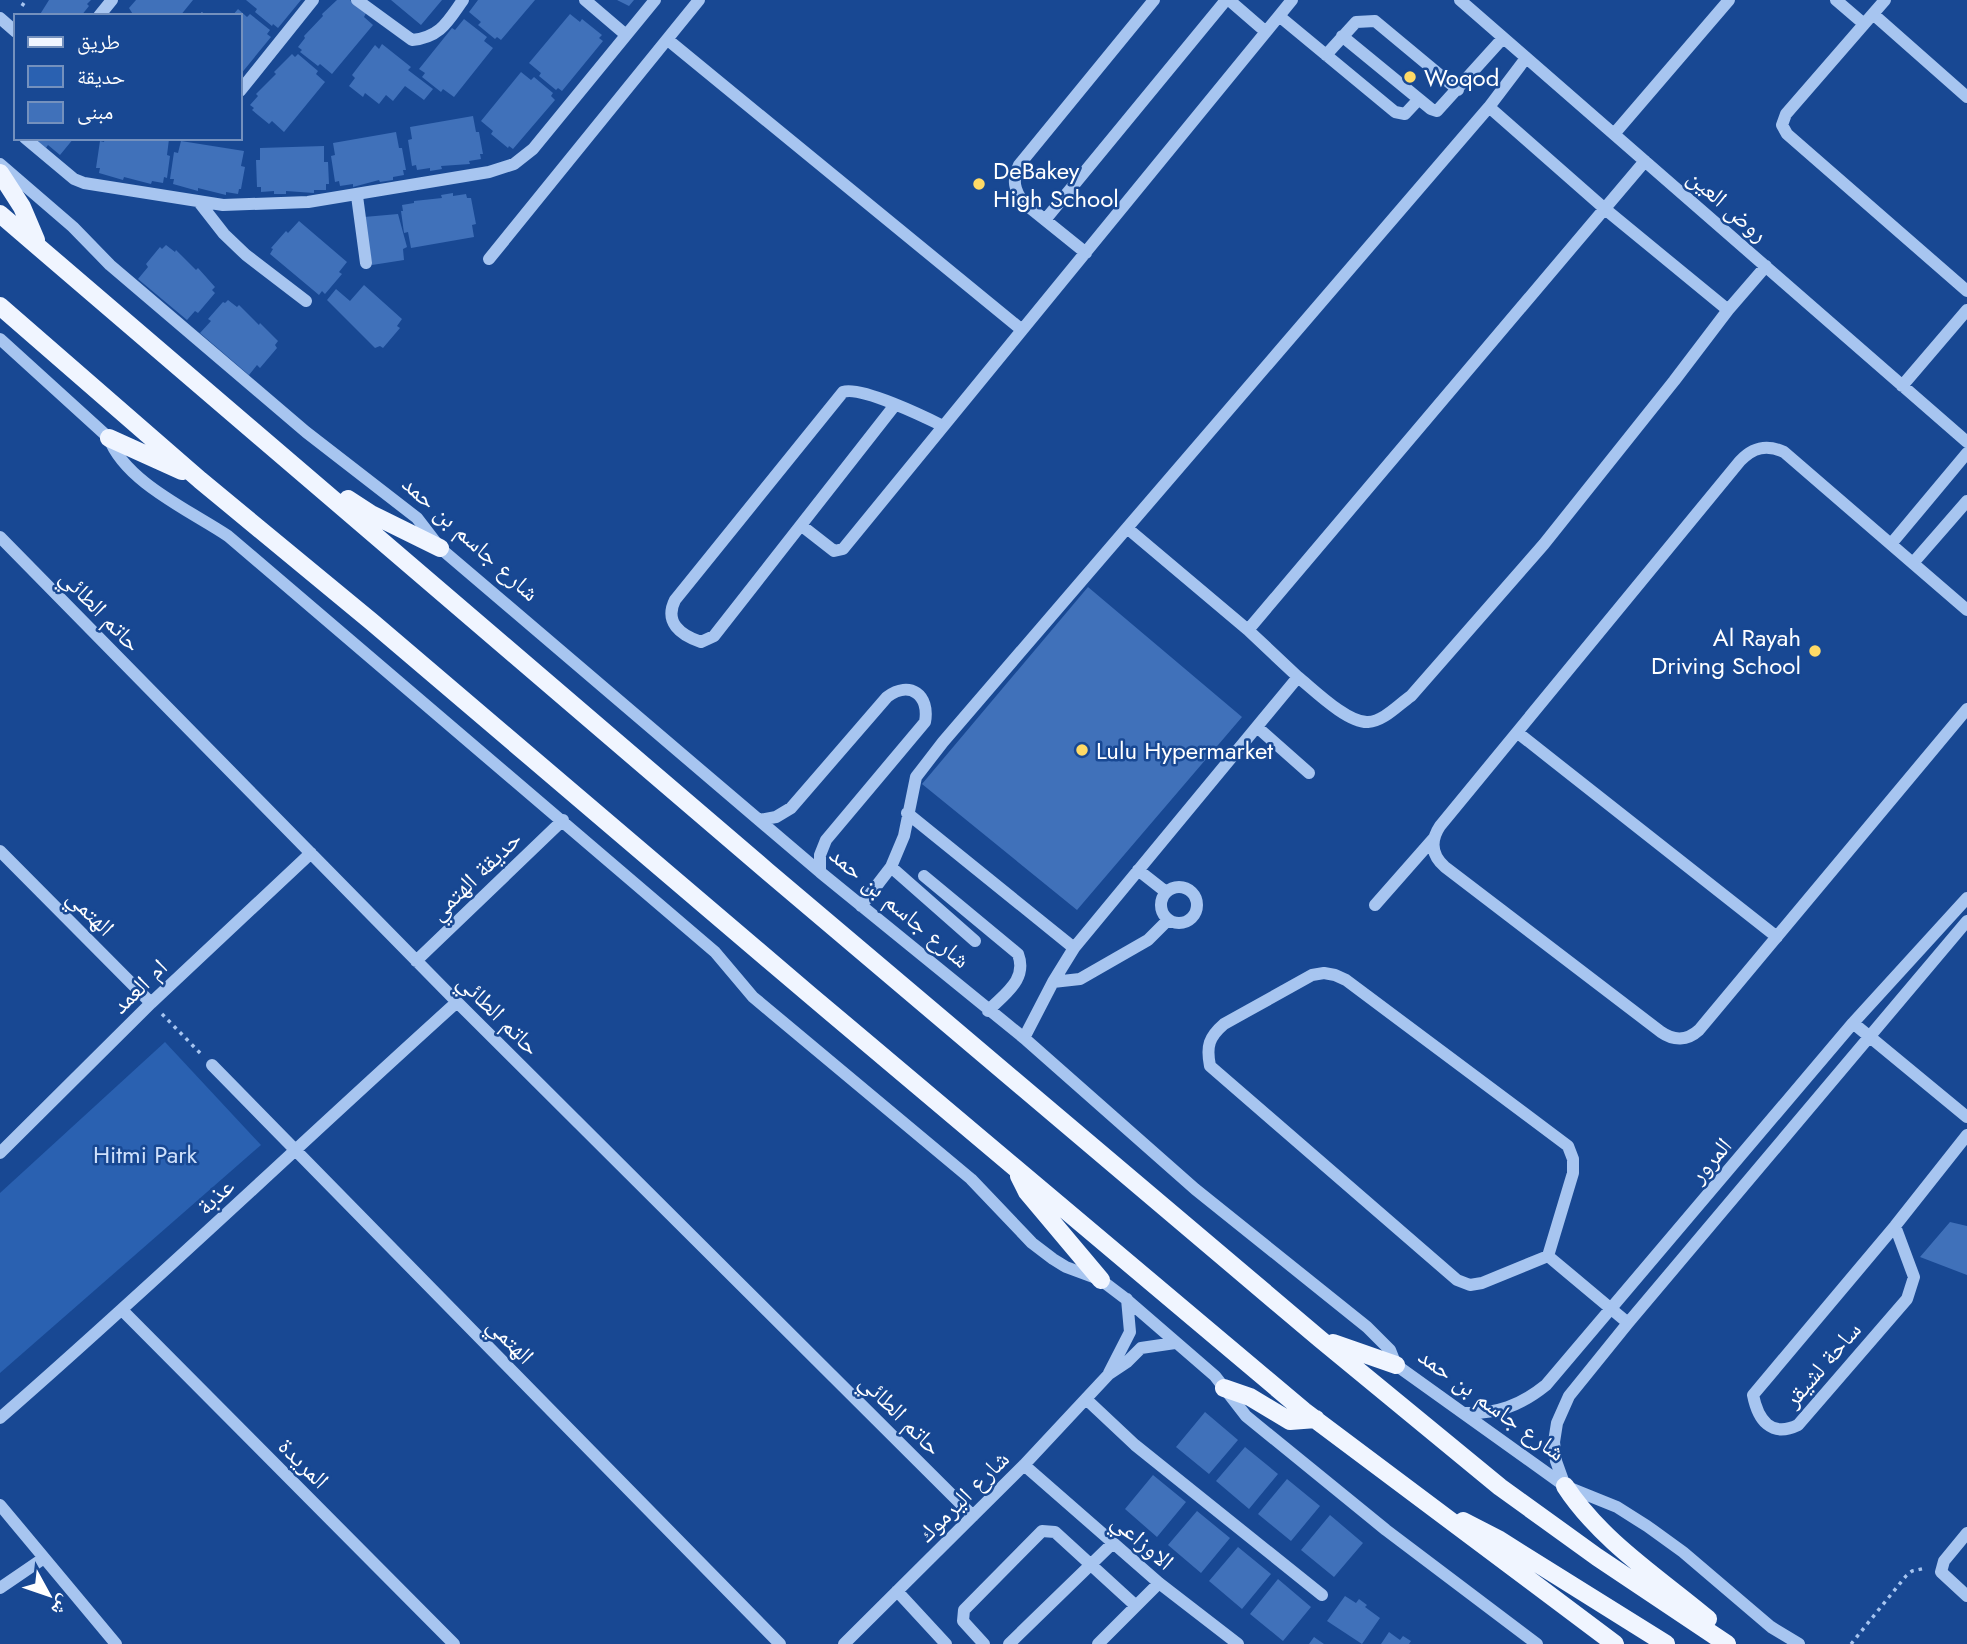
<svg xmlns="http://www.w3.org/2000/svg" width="1967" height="1644" font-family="Jost,'Noto Naskh Arabic',sans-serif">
  <rect width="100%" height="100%" fill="#184893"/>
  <path fill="#2a61b1" d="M165 1042 261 1145 0 1373V1193Z"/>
  <path fill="#4071ba" d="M49 0H91L87 4 89 6 81 16H39Z
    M136 0H193L180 16H134L129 8Z
    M246 0H301L278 28 273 24 272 26 255 12 257 9Z
    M337 0H350L366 13 364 17 373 25 332 74 320 64 318 66 300 52 302 50 298 47 305 38 304 36 323 16 322 14Z
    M391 0H442L421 25Z
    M478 0H535L501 40 497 37 495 39 478 25 481 22 469 12Z
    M617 0H634L629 6Z
    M238 9 247 17 250 14 270 30 267 34 271 37 240 75V16H232Z
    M570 14 580 22 582 19 602 35 599 38 603 41 562 91 558 88 556 90 539 76 541 73 529 63Z
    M464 19 487 37 484 41 493 48 454 97 443 89 441 92 422 77 425 73 419 69 452 28 455 30Z
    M382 44 411 67 408 70 433 89 424 100 405 86 393 101 386 95 379 104 365 93 363 97 349 86 355 78 352 75 375 45 379 49Z
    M292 54 295 57 298 54 318 71 316 74 325 82 284 132 272 121 269 124 252 110 254 108 250 105 258 96 256 94 276 74 274 72Z
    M521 72 531 80 534 77 553 93 551 96 555 100 513 149 509 146 508 148 491 134 493 131 481 121Z
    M473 116 476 132H479L483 154H480L481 159 469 161 470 164 441 166 442 169 430 171V168L417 170 416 165 412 166 408 140 412 139 410 127Z
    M396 132 399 148H402L406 170H403L404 175 393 177V180L380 182 379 180 353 187V184L340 186 339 181 335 182 331 156 335 155 333 143Z
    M34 138H74L60 155 48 145 46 148Z
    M105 138 169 139 167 155 170 156 167 178 164 177 163 183 152 181 151 184 124 177 123 180 99 173 100 168H96L100 141 104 142Z
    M181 141 244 151 241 166 245 167 241 189H239L238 194 226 192V195L198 188V191L173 184 174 179H170L174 152 178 153Z
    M324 146V162H328L329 184H326V190H314V193L286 191V194H274V191L261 192V187H257L256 160H260V148Z
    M453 193V196L466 194 467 198H471L476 224 472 225 474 237 411 248 408 232 404 233 401 211H403L402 205 414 203V201L442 198 441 195Z
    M398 214 407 247 403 249 404 260 372 265 364 217Z
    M299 221 347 262 339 272 342 274 325 294 322 291 319 295 270 254 273 249 271 248 286 231 288 233Z
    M166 245 175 252 176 250 196 270 198 268 215 287 212 290 215 293 198 313 195 311 187 320 138 279 148 267 146 264 160 247 162 249Z
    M364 285 402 319 397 326 400 328 383 348 380 346 375 348 327 300 336 289 350 301Z
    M228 300 237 307 239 305 259 325 260 323 278 341 275 345 277 348 260 368 257 365 249 375 200 333 211 321 208 319 223 302 225 303Z
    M1088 587 1242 717 1077 910 922 784Z
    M1950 1222 1967 1226V1275L1920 1257Z
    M1205 1412 1238 1440 1209 1474 1176 1447Z
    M1245 1447 1278 1474 1249 1509 1216 1481Z
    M1153 1475 1186 1502 1157 1537 1125 1509Z
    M1287 1479 1320 1506 1291 1541 1258 1514Z
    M1197 1511 1230 1538 1201 1573 1168 1545Z
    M1330 1515 1363 1543 1334 1577 1301 1550Z
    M1238 1547 1271 1574 1242 1609 1209 1581Z
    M1278 1579 1311 1607 1283 1641 1250 1614Z
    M1345 1596 1356 1603 1359 1599 1367 1605 1365 1607 1380 1618 1362 1644 1327 1621Z
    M1389 1632 1400 1640 1403 1636 1411 1641 1409 1644H1381Z
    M1314 1637 1324 1644H1309Z"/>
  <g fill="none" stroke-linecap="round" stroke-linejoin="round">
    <path stroke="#a7c5f0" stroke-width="3.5" stroke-dasharray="3.5 5" stroke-linecap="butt" d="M22 6 26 0
      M201 16 206 10
      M162 1014 203 1056
      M1851 1644 1906 1576 1912 1571 1926 1568"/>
    <path stroke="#a7c5f0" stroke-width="12" d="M357 0 412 40C441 37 448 21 463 0
      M585 0 626 35
      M1229 0 1266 32
      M1460 0 1967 442
      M1836 0 1864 24
      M1885 0 1786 114 1782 125 1787 134 1967 291
      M1873 14 1967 97
      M99 16 112 0
      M1279 16 1395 112 1405 114 1419 99
      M0 18 16 32
      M1342 36 1431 109 1437 111 1503 38
      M668 40 1022 330
      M1326 55 1356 22 1375 21 1458 90
      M240 91 313 0
      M1489 107 1526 58
      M1614 134 1729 0
      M25 138 74 179 84 183 223 205 308 202 489 172 514 164 533 149 655 0
      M0 164 73 227 110 265 306 432 417 518 440 548 820 872 1024 1038 1195 1189 1367 1327 1390 1350 1396 1365 1565 1486 1617 1507 1647 1526 1683 1552 1771 1627 1799 1644
      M357 196 366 263
      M199 202 224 234 246 255 306 301
      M1045 220 1226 0
      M1086 253 1024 203C1014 190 1012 180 1019 165L1154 0
      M489 259 699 0
      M1728 310 1766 266
      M0 339 109 438C125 482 191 511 228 536L715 952 753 997 971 1179 1032 1243 1053 1259 1066 1267 1101 1280 1126 1299 1215 1376 1246 1416 1386 1530 1537 1644
      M1902 386 1967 310
      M895 405 714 636 701 642C680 635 664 622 675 600L843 392C861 386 925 417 943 426
      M802 526 834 551 843 549 1292 0
      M1127 528 1248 630 1645 161
      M0 537 457 1002 973 1516
      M1891 544 1967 453
      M1913 563 1967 501
      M1967 610 1784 452C1767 444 1753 447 1740 461L1440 826C1430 841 1431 855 1445 867L1661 1032C1674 1041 1687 1041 1699 1030L1967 709
      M1248 630 1298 677
      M1257 727 1309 773
      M1518 733 1777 937
      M907 813 1074 948
      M759 820 776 817 791 808 887 697C910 680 930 695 925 722L826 840 820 855V872
      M0 851 151 1003
      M891 867 975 941
      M1138 870 1166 892
      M924 876 1018 954C1028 980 1004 994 988 1011
      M1161 905a18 18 0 1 1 36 0a18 18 0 1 1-36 0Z
      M1375 905 1434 838
      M861 906 891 867 904 836 916 777 943 742 1489 107 1605 209 1728 310 1674 381 1544 544 1411 696C1398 705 1384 721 1368 722 1347 723 1313 689 1298 677L1074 948 1053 982 1024 1038
      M416 961 563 820
      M1324 973 1335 975 1346 980 1568 1146 1573 1159V1173L1548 1256 1482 1283 1470 1285 1457 1280 1210 1066C1206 1046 1209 1037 1224 1024L1312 975Z
      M1053 982 1080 979 1148 940 1168 920
      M1853 1023 1967 1117
      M212 1065 780 1644
      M0 1153 151 1003 311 853
      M1895 1226 1914 1277 1907 1299 1798 1425C1771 1438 1758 1420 1753 1395L1895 1226 1967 1135
      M1548 1256 1628 1323
      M123 1311 454 1644
      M1109 1373 1130 1332 1127 1299
      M1086 1399 1135 1445 1322 1595
      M1464 1413C1497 1414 1520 1406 1546 1385L1853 1023 1967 898
      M0 1418C155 1283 304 1140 457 1002
      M1024 1465 1159 1583 1238 1644
      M1565 1486 1556 1461 1554 1442 1557 1423 1569 1396 1628 1323 1967 921
      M0 1505 116 1644
      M1967 1533 1944 1561 1941 1572 1967 1596
      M0 1588 44 1558
      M897 1591 946 1644
      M844 1644 1024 1465 1109 1374 1127 1362 1141 1348 1175 1343
      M984 1644 963 1621 964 1610 1042 1531 1055 1532 1136 1606
      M1009 1644 1113 1543
      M1098 1644 1159 1583"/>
    <path stroke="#f0f5ff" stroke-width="18" d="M0 173 22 207 36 240
      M0 214 767 871 1320 1339 1500 1487 1597 1557 1727 1644
      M0 306 200 480 372 622 810 995 1304 1411 1615 1644
      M109 438 182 471
      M348 499 371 514 440 548
      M1019 1176 1027 1192 1101 1280
      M1333 1343 1396 1365
      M1224 1388 1250 1397 1290 1421 1316 1419
      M1565 1486C1600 1540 1659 1578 1708 1619
      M1463 1521 1498 1539 1666 1644"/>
  </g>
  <g fill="#ffda66" stroke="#184893" stroke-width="2.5">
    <circle cx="1410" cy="77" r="7"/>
    <circle cx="979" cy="184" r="7"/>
    <circle cx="1815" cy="651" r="7"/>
    <circle cx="1082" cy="750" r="7"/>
  </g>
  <g text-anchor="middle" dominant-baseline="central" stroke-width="5" stroke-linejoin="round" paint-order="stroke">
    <g font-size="24" fill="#fff" stroke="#184893" text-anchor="start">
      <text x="1424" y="77">Woqod</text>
      <text x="993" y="170">DeBakey<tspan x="993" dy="28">High School</tspan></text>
      <text x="1801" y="637" text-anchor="end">Al Rayah<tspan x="1801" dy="28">Driving School</tspan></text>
      <text x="1096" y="750">Lulu Hypermarket</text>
    </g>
    <g font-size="24" fill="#fff" stroke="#184893">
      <text transform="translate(1728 205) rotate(41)">روض العين</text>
      <text transform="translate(471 538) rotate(42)">شارع جاسم بن حمد</text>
      <text transform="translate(101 610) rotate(46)">حاتم الطائي</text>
      <text transform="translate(475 875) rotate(-44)">حديقة الهتمي</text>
      <text transform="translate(900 907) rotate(40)">شارع جاسم بن حمد</text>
      <text transform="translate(91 912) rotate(45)">الهتمي</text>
      <text transform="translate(139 986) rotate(-44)">ام العمد</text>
      <text transform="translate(499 1014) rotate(45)">حاتم الطائي</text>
      <text transform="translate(1710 1160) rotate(-49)">المرور</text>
      <text transform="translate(215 1196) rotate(-43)">عذبة</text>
      <text transform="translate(511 1340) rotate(46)">الهتمي</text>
      <text transform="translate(1822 1364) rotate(-49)">ساحة لشيقر</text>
      <text transform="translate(1492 1404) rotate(36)">شارع جاسم بن حمد</text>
      <text transform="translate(901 1414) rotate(45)">حاتم الطائي</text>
      <text transform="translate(304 1463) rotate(45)">المريدة</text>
      <text transform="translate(963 1496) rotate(-45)">شارع اليرموك</text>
      <text transform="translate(1143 1541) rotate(41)">الاوزاعي</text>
    </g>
    <g font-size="24" fill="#cee0fb" stroke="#184893">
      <text x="145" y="1154">Hitmi Park</text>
    </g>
  </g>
  <rect x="14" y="14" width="228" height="126" fill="#184893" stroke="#7491be" stroke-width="2"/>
  <rect x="28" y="37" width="35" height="10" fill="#f0f5ff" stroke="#7491be" stroke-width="2"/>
  <text x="77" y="49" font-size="21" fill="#ffffff">طريق</text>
  <rect x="28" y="66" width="35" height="21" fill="#2a61b1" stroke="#7491be" stroke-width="2"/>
  <text x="77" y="84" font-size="21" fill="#ffffff">حديقة</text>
  <rect x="28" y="102" width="35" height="21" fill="#4071ba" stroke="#7491be" stroke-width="2"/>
  <text x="77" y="119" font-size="21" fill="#ffffff">مبنى</text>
  <g transform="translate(49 1595) rotate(130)" stroke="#184893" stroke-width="5" paint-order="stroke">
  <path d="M0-5L12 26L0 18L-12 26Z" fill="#ffffff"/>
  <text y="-10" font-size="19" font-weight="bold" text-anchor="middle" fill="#ffffff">ش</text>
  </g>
</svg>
